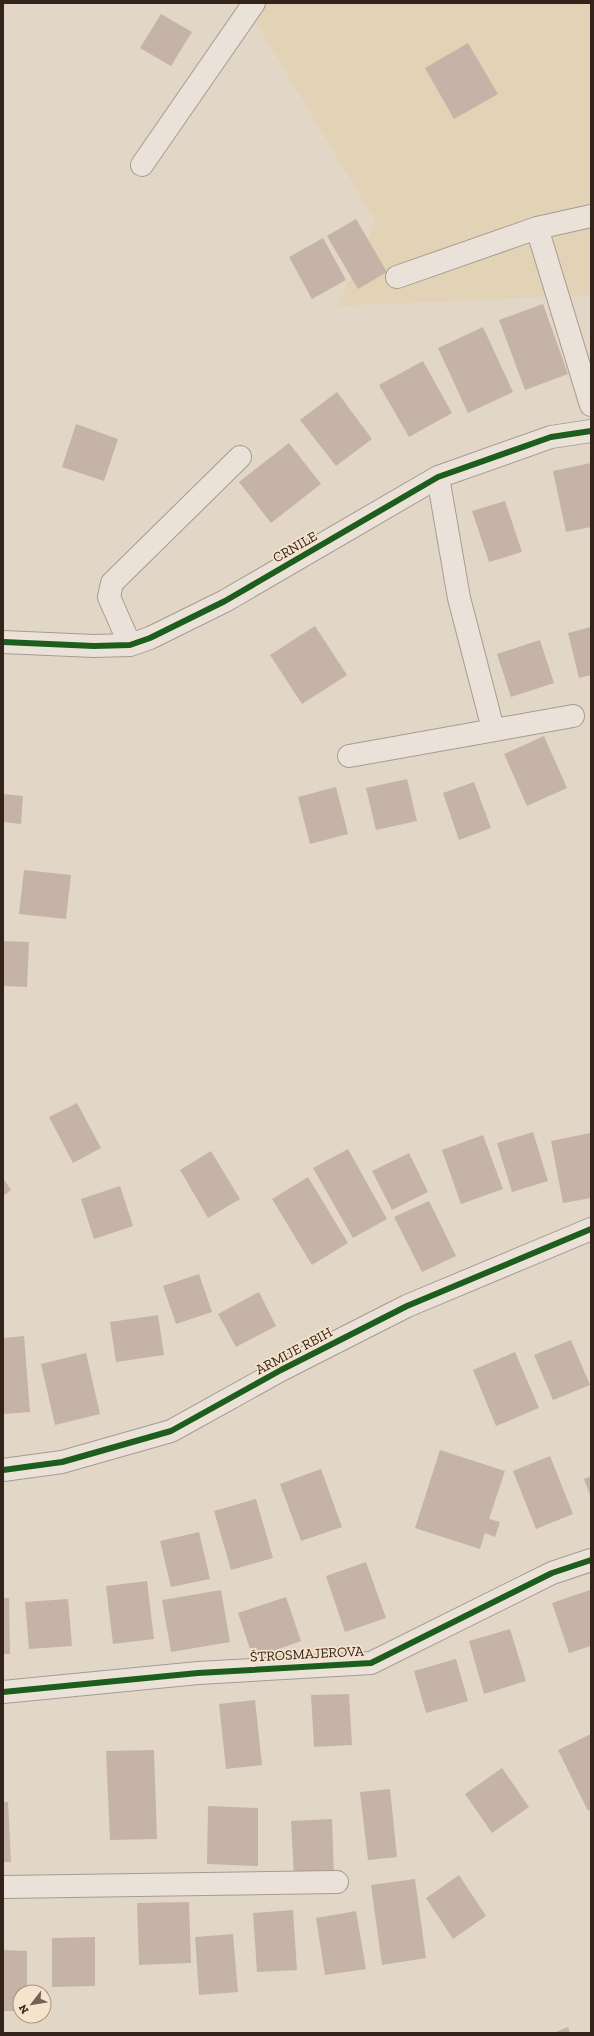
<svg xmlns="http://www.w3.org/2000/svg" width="594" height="2036" font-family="'Zilla Slab',serif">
  <rect width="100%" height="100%" fill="#e2d6c7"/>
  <path fill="#e3d3b6" d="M253 3H591V295L337 306 376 222 254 19Z"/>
  <path fill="#c6b3a8" d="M161 14 192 32 171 66 140 48Z
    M468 43 498 94 454 119 425 68Z
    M356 219 387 272 358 289 327 236Z
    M323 238 346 280 312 299 289 257Z
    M543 304 568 374 525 390 499 320Z
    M483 327 513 392 468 413 438 348Z
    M423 361 452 413 409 437 379 385Z
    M337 392 372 439 336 466 300 420Z
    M76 424 118 439 104 481 62 467Z
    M289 443 321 484 271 523 239 482Z
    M591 463V527L566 532 553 471Z
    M505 501 522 552 489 562 472 511Z
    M315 626 347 675 302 704 270 655Z
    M591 627V675L579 678 568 633Z
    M540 640 554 683 511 697 497 654Z
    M544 736 567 788 527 806 504 754Z
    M407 779 417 821 376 830 366 788Z
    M474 782 491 828 459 840 443 793Z
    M336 787 348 834 310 844 298 797Z
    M3 794 23 796 21 824 3 822Z
    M24 870 71 875 66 919 19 914Z
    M3 941 29 942 27 987 3 986Z
    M77 1103 101 1148 73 1163 49 1117Z
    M533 1132 548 1181 512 1192 497 1143Z
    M590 1133 591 1198 563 1203 551 1141Z
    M483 1135 503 1189 461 1204 442 1150Z
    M348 1149 387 1219 353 1238 313 1168Z
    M211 1151 240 1199 208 1218 180 1170Z
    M409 1153 428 1192 392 1210 372 1171Z
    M308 1177 348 1243 312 1265 272 1199Z
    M3 1178 11 1190 3 1196Z
    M120 1186 133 1226 94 1239 81 1199Z
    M429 1201 456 1256 422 1272 394 1217Z
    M199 1274 212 1312 176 1324 163 1286Z
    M259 1292 276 1326 236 1347 218 1314Z
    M158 1315 164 1355 116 1362 110 1322Z
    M24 1336 30 1412 3 1414V1338Z
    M571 1340 590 1385 553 1400 534 1355Z
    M515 1352 539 1408 496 1426 473 1370Z
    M86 1353 100 1414 55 1425 41 1364Z
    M440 1450 505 1471 489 1519 500 1522 495 1537 485 1533 480 1549 415 1528Z
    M550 1456 573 1514 536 1529 513 1471Z
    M321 1469 342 1527 301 1541 280 1484Z
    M591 1476V1498L584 1479Z
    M256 1499 273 1558 231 1570 214 1511Z
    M199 1532 210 1579 171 1587 160 1541Z
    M366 1562 386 1618 345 1632 326 1576Z
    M147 1581 154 1639 113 1644 106 1586Z
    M221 1590 230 1642 171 1652 162 1600Z
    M590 1590 591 1646 569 1653 552 1603Z
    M286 1597 301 1641 253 1658 238 1613Z
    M3 1598H9L10 1654H3Z
    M68 1599 72 1646 29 1649 25 1602Z
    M510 1629 526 1681 484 1694 469 1641Z
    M456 1659 468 1701 426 1713 414 1671Z
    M349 1694 352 1745 314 1747 311 1695Z
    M255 1700 262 1765 226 1769 219 1704Z
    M591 1734V1809L588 1811 558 1750Z
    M154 1750 157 1839 110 1840 106 1751Z
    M502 1768 529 1807 492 1833 465 1794Z
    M390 1789 397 1857 368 1860 360 1792Z
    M3 1802H8L11 1862H3Z
    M208 1806 258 1808V1866L207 1864Z
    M332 1819 334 1876 294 1877 291 1821Z
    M459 1875 486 1916 453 1939 426 1898Z
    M415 1879 426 1958 382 1965 371 1885Z
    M189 1902 191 1963 139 1965 137 1903Z
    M293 1910 297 1970 257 1972 253 1913Z
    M356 1911 366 1969 325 1975 316 1918Z
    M233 1934 238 1992 199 1995 195 1937Z
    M95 1937V1986L52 1987V1938Z
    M3 1950 27 1951V1992H20V2011H3Z
    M568 2027 570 2033H553Z"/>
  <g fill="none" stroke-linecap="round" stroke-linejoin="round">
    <g stroke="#a69b91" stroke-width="24">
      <path id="minor" d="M142 165 254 3
        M537 228 591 405
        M397 277 537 228 591 216
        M438 477 459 598 493 729
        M3 642 94 646 130 645 150 638 225 601 438 477 551 437 591 431
        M130 645 109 597 112 583 240 457
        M349 756 573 716
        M3 1470 62 1462 171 1431 281 1370 407 1306 591 1229
        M3 1692 198 1673 371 1663 552 1573 591 1560
        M3 1887 337 1882"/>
    </g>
    <use href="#minor" stroke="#eae2d9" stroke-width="22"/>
    <g stroke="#f6e3cb" stroke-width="8">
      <path id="cycleway" d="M3 642 94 646 130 645 150 638 225 601 438 477 551 437 591 431
        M3 1470 62 1462 171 1431 281 1370 407 1306 591 1229
        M3 1692 198 1673 371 1663 552 1573 591 1560"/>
    </g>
    <use href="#cycleway" stroke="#1b5e20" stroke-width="6"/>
  </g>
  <g text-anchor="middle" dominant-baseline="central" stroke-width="3.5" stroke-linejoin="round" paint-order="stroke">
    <g font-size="14" fill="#34231a" stroke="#f6e3cb">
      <text transform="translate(295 547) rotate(-30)">CRNILE</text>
      <text transform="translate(294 1351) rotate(-28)">ARMIJE RBIH</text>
      <text transform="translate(307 1654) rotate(-3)">ŠTROSMAJEROVA</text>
    </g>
  </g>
  <rect width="594" height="2036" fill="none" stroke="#34231a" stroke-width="8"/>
  <g transform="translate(32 2004) rotate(239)"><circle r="19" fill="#f6e3cb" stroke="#a89684"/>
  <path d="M0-3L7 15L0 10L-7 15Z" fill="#716257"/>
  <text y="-6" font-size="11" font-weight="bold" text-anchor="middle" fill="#34231a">N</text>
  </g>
</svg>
